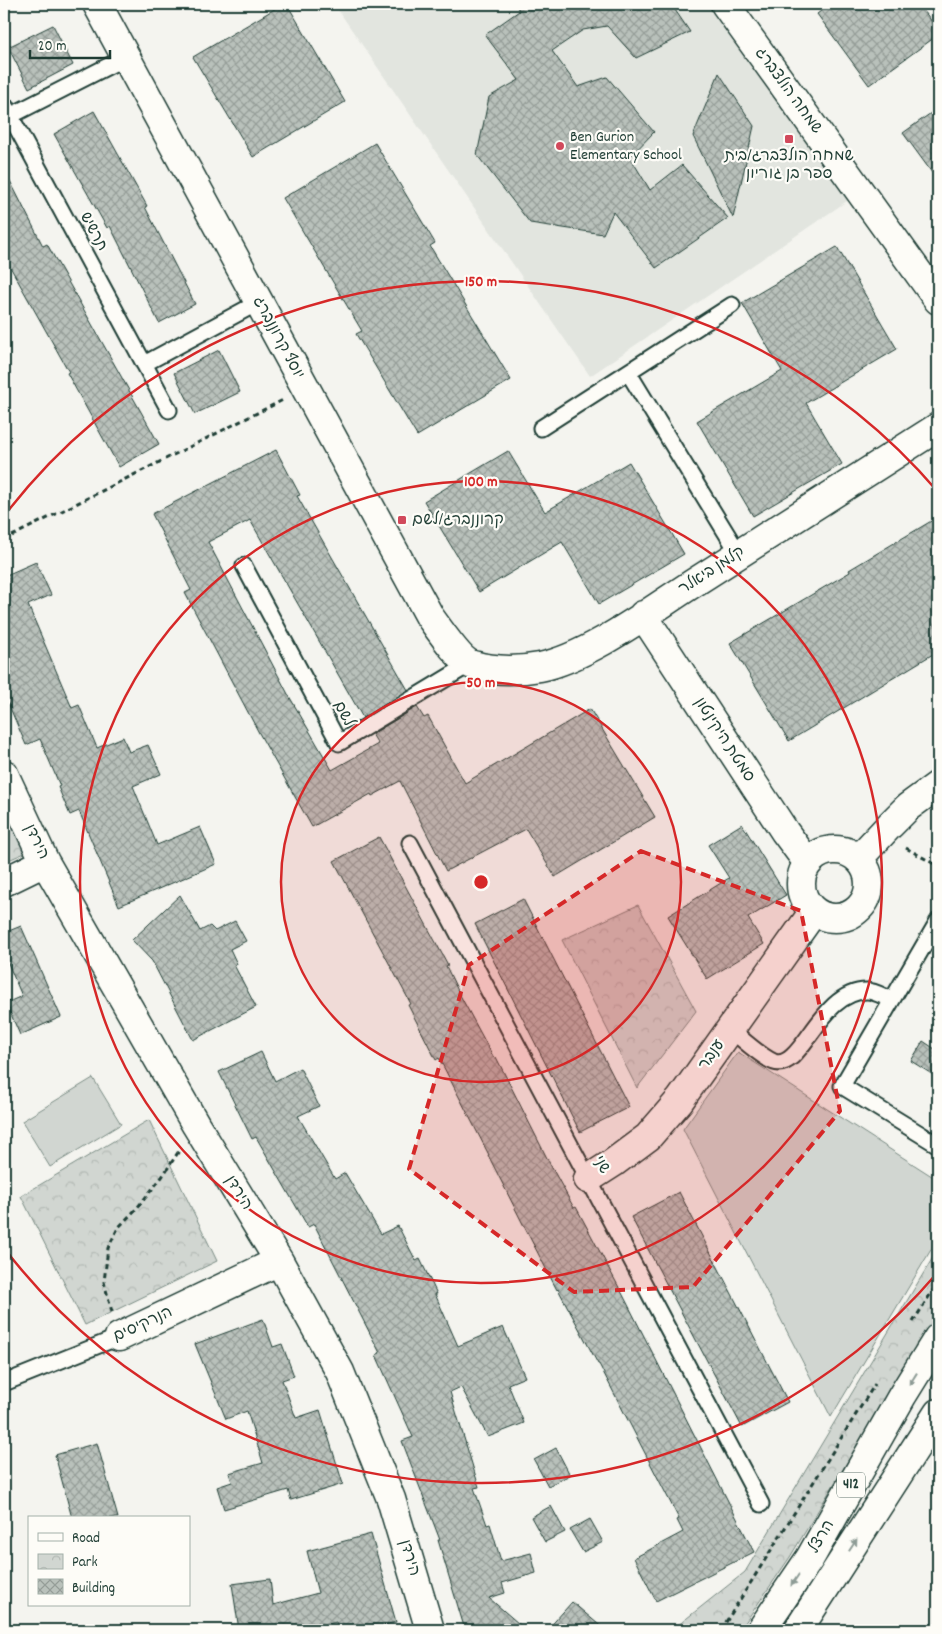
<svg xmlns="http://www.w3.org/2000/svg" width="942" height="1634" font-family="Dekko,'Playpen Sans Hebrew',sans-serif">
  <defs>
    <pattern id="park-crowns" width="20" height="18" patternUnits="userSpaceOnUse" patternTransform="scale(1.25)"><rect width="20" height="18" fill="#d1d6d1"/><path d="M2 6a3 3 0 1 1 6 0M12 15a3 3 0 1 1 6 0" fill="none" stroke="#b3b9b4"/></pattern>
    <pattern id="building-cross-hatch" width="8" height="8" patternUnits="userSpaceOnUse" patternTransform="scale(1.25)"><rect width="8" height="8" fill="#b9c1bb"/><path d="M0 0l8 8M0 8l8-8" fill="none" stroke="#969e99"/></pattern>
  </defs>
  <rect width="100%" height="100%" fill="#f4f4ef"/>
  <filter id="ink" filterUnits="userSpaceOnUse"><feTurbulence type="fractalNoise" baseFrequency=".02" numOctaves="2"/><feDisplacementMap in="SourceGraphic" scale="10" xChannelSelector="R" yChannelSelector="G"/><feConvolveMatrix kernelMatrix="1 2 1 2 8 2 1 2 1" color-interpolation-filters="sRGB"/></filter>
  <g filter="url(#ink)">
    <path fill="#e2e5df" d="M334 4H716L850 199 590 376Z"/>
    <path fill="#d1d6d1" stroke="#788a82" d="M738 1052 938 1180V1238L831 1417 683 1129Z
      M93 1078 121 1124 50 1167 22 1121Z"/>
    <path fill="url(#park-crowns)" stroke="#788a82" d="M4 799 27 852 4 862Z
      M638 905 696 1011 637 1088 562 940Z
      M149 1120 217 1261 85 1325 21 1196Z
      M938 1249V1312L790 1557 740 1630H672L745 1572Z"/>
    <path fill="url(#building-cross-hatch)" stroke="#1f3d34" d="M283 4H287L345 102 253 157 193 57Z
      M516 4H671L690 32 636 58 607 26 583 30 552 51 578 87 607 77 654 132 630 157 650 190 682 165 728 218 656 268 613 212 603 234 530 223 477 155 489 97 519 80 485 35 519 11Z
      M830 4H919L938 30V35L869 85 817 14Z
      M53 25 73 65 29 88 8 47Z
      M719 73 754 126 733 218 693 136Z
      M938 108V181L903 133Z
      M94 111 147 206 145 207 195 304 159 323 110 226 107 228 54 134Z
      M375 143 435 243 430 246 511 380 417 436 356 334 362 331 283 198Z
      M4 169 43 246 47 244 159 444 119 467 67 373 69 372 4 256Z
      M837 247 897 349 806 403 842 464 753 516 697 421 782 371 742 303Z
      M219 350 240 392 195 414 174 373Z
      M276 450 300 495 297 496 408 690 363 718 250 520 208 542 289 696 332 770 378 744 372 734 417 707 424 718 428 716 465 783 590 709 655 817 555 877 526 829 446 871 400 781 372 796 371 794 312 827 259 733 185 593 191 590 152 514Z
      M508 451 545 512 629 462 684 554 599 604 562 542 479 592 424 501Z
      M938 517V651L789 741 730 643 850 572 849 570Z
      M36 562 51 595 28 605 72 708 79 705 97 748 123 737 129 752 148 745 161 774 133 786 157 845 200 827 216 864 119 906 79 811 70 815 58 787 60 786 40 739 26 745 4 694V576Z
      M742 824 786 895 748 918 764 944 707 979 668 916 729 878 708 845Z
      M379 837 448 965 446 966 460 995 494 1058 496 1057 551 1166 574 1208 576 1207 623 1295 754 1552 656 1601 634 1558 683 1532 677 1520 679 1519 599 1364H598L558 1289 557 1290 527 1232 488 1155H489L439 1058 436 1060 408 1005 411 1004 334 861Z
      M180 895 200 931 210 926 215 931 235 921 246 941 230 949 237 964 234 965 256 1007 193 1040 152 961 132 940Z
      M523 899 629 1107 580 1132 475 924Z
      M21 926 61 1017 20 1035 6 1003 22 996 4 954V933Z
      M923 1041 938 1051V1078L911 1061Z
      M261 1052 275 1081 300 1068 319 1106 298 1116 335 1179 345 1173 381 1234 398 1226 416 1261 420 1259 437 1294H435L458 1346 503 1327 525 1377 508 1384 524 1423 488 1437 461 1387 450 1392 479 1487 474 1488 487 1525 490 1524 501 1561 531 1553 536 1573 502 1583 505 1593 489 1598 526 1630H465L438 1540H440L402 1441 413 1437 376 1355 380 1353 314 1224 308 1227 256 1137 252 1139 219 1072Z
      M679 1192 788 1402 742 1427 631 1217Z
      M263 1319 273 1347 282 1344 294 1376 282 1380 296 1418 320 1410 343 1484 291 1500 288 1490 224 1509 217 1487 232 1482 229 1473 263 1463 247 1411 226 1419 195 1344Z
      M97 1443 118 1518H72L55 1455Z
      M556 1448 570 1475 548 1486 534 1460Z
      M551 1506 565 1532 545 1542 531 1517Z
      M590 1519 603 1542 583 1552 570 1530Z
      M371 1534 396 1622 384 1625 386 1630H338L336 1622 308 1630H239L232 1584 270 1579 273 1605 318 1593 307 1551Z
      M572 1602 605 1630H547Z"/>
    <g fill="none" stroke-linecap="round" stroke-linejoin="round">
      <g stroke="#1f3d34" stroke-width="19">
        <path id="service" d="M4 104 169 410
          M10 116 126 57
          M144 364 259 302
          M628 372 739 554
          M541 428 732 305
          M244 566 339 743 470 664
          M410 843 761 1504
          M938 921 842 1086 938 1145
          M730 1029C741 1038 761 1057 774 1062 802 1072 820 990 867 991 875 991 884 997 892 1000
          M4 1383 119 1337"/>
      </g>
      <g stroke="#1f3d34" stroke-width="31">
        <path id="minor" d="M97 4 430 617C438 628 461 662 473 665 494 671 518 671 540 667 589 657 650 611 692 584 774 531 856 479 938 427
          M725 4 938 300
          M643 615 785 832 808 863
          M4 774 45 862 196 1125 279 1261 340 1372 391 1499 430 1630
          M801 884a34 34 0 1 1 68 0a34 34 0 1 1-68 0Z
          M858 859 890 825 908 807 938 785
          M4 882 45 862
          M588 1179 613 1163 648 1137 680 1100 814 911
          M119 1337 279 1261"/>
      </g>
      <g stroke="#1f3d34" stroke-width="31">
        <path id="primary" d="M761 1630 810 1558 902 1396 938 1338
          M798 1630 938 1413"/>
      </g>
      <path stroke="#1f3d34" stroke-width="3" stroke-dasharray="5 4" stroke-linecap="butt" d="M4 540 283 400
        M906 848 938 866
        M112 1312 104 1282 108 1248 118 1228 137 1208 162 1177 179 1151
        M913 1322 938 1282
        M721 1630 875 1384"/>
      <use href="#service" stroke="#fdfcf7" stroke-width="15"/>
      <use href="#minor" stroke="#fdfcf7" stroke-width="28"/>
      <use href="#primary" stroke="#fdfcf7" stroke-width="28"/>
    </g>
    <defs><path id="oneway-solid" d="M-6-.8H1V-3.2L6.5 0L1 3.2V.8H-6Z" transform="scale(1.25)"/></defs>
    <g fill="#8e9c96">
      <use href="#oneway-solid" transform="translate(913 1379) rotate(122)"/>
      <use href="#oneway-solid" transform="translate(853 1545) rotate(-57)"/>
      <use href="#oneway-solid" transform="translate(795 1580) rotate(124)"/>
    </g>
  </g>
  <path fill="#d62828" fill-opacity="0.2" stroke="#d62828" stroke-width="4" stroke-dasharray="10 6" stroke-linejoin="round" d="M641 851 801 911 840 1111 693 1287 574 1292 409 1169 469 965Z"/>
  <circle cx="481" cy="882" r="200" fill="#d62828" fill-opacity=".12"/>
  <g fill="none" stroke="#d62828" stroke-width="2.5">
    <circle cx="481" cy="882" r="200"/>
    <circle cx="481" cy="882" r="401"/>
    <path d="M938 1272A601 601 0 0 1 4 1248M4 516A601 601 0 0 1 938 492"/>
  </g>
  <g fill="#d1495b" stroke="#fdfcf7" stroke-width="2">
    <rect x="784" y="134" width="10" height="10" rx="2.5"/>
    <circle cx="560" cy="146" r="5"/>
    <rect x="397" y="515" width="10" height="10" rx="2.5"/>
  </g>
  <g text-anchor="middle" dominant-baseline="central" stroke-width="4.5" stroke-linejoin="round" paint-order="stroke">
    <rect fill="#fdfcf7" stroke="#62766e" stroke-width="1" x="837" y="1472.5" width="28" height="25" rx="4"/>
    <g font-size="15" font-weight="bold" fill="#1f3d34">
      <text x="851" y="1485">412</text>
    </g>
    <g font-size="16" fill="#1f3d34" stroke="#fdfcf7">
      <text transform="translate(788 91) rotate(54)">שמחה הולצברג</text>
      <text transform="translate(93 232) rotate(62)">תרשיש</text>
      <text transform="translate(278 338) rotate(62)">יוסף קרוננברג</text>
      <text transform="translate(712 571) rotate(-33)">קלמן ביאלר</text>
      <text transform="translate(343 714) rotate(62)">לשם</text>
      <text transform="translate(724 740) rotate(57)">סמטת היקינטון</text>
      <text transform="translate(36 842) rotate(64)">הירדן</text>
      <text transform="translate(712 1055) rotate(-55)">ענבר</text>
      <text transform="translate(601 1165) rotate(62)">שני</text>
      <text transform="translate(238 1193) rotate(58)">הירדן</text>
      <text transform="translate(143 1325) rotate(-25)">הנרקיסים</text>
      <text transform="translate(822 1537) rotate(-60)">הרצל</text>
      <text transform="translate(409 1558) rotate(73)">הירדן</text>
    </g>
    <g font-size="16" fill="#1f3d34" stroke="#fdfcf7" text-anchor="start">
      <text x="570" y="137">Ben Gurion<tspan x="570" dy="18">Elementary School</tspan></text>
      <text x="789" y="156" text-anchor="middle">שמחה הולצברג/בית<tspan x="789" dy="18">ספר בן גוריון</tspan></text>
      <text x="412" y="520">קרוננברג/לשם</text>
    </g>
  </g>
  <circle cx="481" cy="882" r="8" fill="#d62828" stroke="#fdfcf7" stroke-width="2.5"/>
  <g font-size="15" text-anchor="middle" font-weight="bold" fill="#d62828" stroke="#fdfcf7" stroke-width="4.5" stroke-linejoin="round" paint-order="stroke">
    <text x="481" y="286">150 m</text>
    <text x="481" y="486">100 m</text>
    <text x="481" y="687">50 m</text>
  </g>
  <rect width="942" height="1634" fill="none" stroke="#fdfcf7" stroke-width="20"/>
  <rect x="10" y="10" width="922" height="1614" fill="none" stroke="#1f3d34" stroke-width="2" filter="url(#ink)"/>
  <rect x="28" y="1516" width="162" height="90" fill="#fdfcf7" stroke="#a4b0a9"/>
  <rect x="38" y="1533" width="25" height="8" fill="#fdfcf7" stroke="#a4b0a9"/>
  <text x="72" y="1542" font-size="15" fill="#1f3d34">Road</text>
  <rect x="38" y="1554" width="25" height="15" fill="url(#park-crowns)" stroke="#a4b0a9"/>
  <text x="72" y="1566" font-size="15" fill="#1f3d34">Park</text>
  <rect x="38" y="1579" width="25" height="15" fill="url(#building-cross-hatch)" stroke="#a4b0a9"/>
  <text x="72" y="1592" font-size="15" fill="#1f3d34">Building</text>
  <path d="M30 50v8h80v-8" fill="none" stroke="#1f3d34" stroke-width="2.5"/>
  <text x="38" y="50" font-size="15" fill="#1f3d34" stroke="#fdfcf7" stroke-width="4" paint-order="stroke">20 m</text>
</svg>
